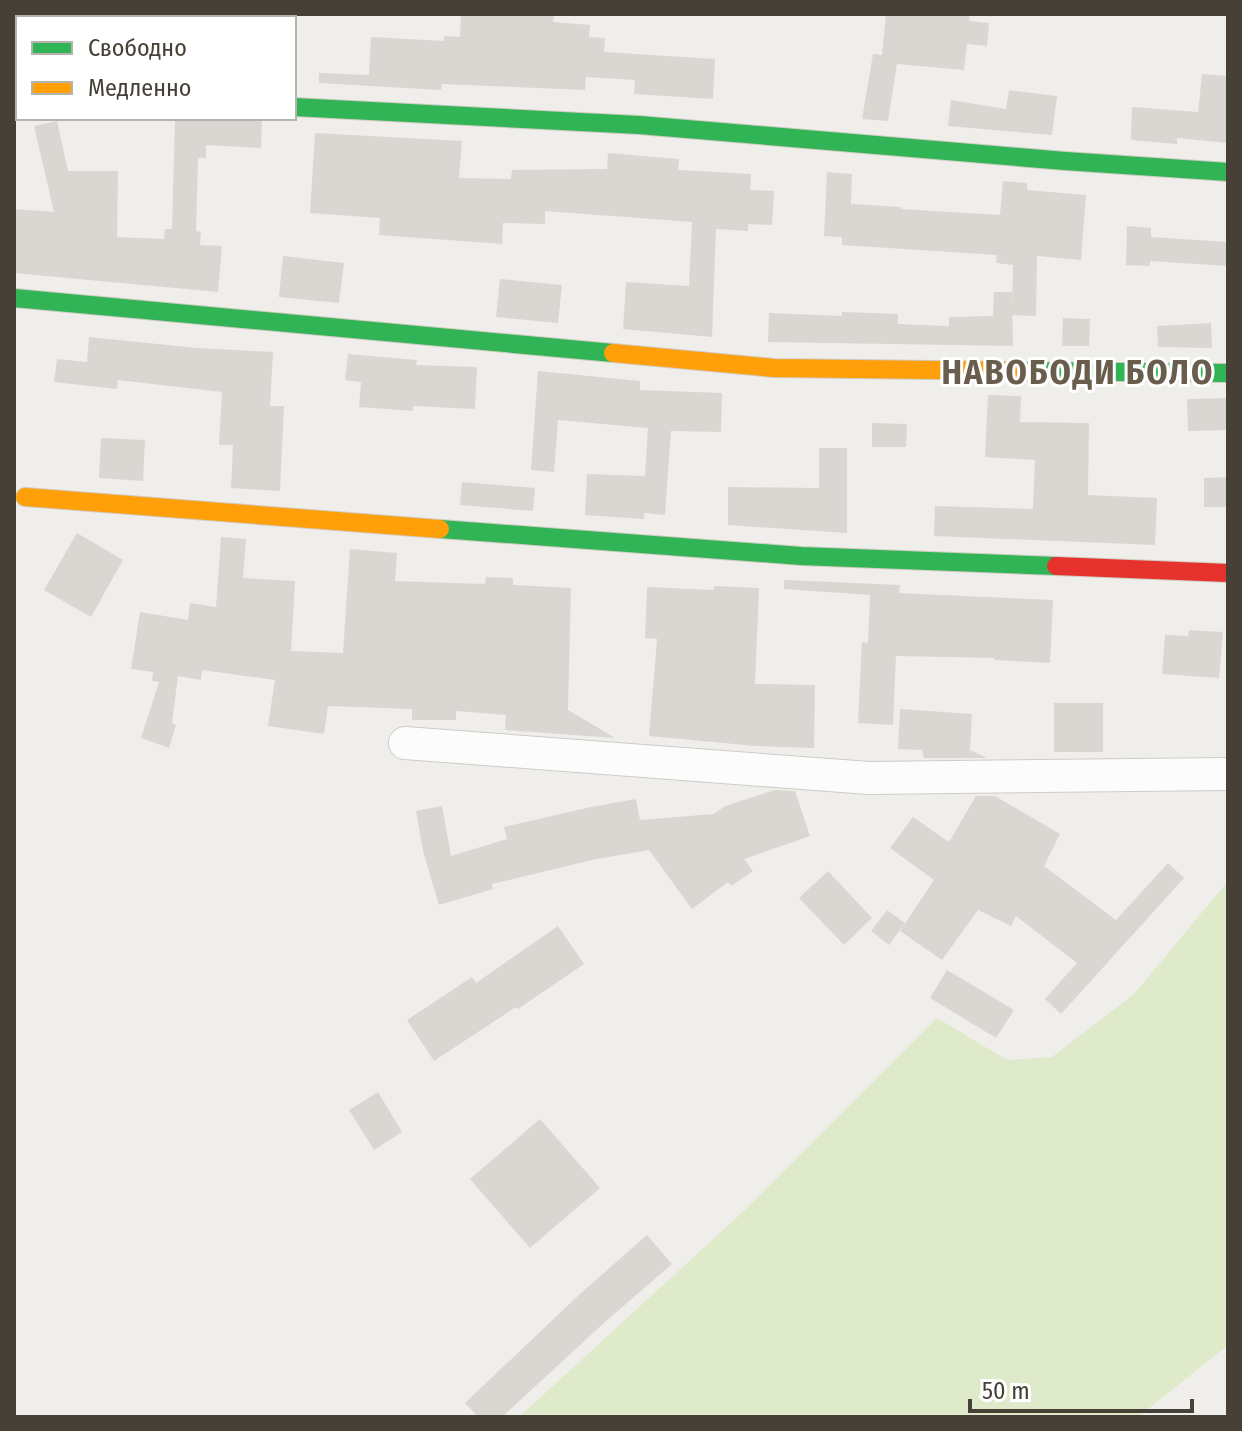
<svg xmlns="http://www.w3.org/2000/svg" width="1242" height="1431" font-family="'Fira Sans Condensed',sans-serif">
  <rect width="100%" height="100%" fill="#f0eeea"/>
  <path fill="#deeaca" d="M1228 881V1345L1138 1417H519L747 1208 937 1018 1007 1060 1052 1057 1134 994Z"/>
  <path fill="#dad7d2" d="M461 14H554L553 22 590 25 589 37 605 38 604 52 715 59 713 99 634 94 635 80 586 77 585 90 442 84 441 90 319 83V73L369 75 371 37 444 41V36L460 37Z
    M886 14H970L969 21 989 23 987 46 967 44 964 70 897 64 888 121 862 119 873 54 882 55Z
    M1202 74 1228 76V143L1177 138V144L1131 140 1132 107 1198 112Z
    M1009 90 1057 96 1052 135 948 126 951 100 1006 109Z
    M175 118H262L261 148 206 145V158H198L196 231 201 232 200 245 222 246 218 292 14 273V209L54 212 34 126 57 121 68 171H118L117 237 164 239 165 229H172Z
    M315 133 462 141 459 178 511 179 512 170 607 169 608 153 679 159 678 170 751 174 750 190 774 191 772 225 748 224V231L716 229 712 337 623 329 626 282 689 286 692 222 545 211V224L503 223 502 244 379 235 380 218 310 213Z
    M827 172 852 174 851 204 901 207V209L1000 215 1003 181 1027 183V190L1086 195 1081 260 1037 256 1036 316 1012 315 1013 265 996 263 997 255 842 245V237L824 236Z
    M1127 226 1151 228V237L1228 242V266L1150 261V266L1126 265Z
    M283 256 344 263 339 303 279 297Z
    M500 279 562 285 558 323 496 317Z
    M994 292H1012L1013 346 768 342 769 313 842 316V312L898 314V324L949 326V317L993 316Z
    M1063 318 1090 319 1089 346H1062Z
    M1211 323 1212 348 1158 347 1157 326Z
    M89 337 197 348 273 352 270 406H284L280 491 231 488 233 445H219L222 392 118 380 117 389 54 382 57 359 87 362Z
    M348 354 417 360 416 365 477 367 475 409 413 406V411L359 407 361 382 345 380Z
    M538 371 640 381V390L722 393 721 432 671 431 665 515 644 513V519L585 515 587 474 645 476 648 428 558 420 554 472 531 470Z
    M988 395 1021 396 1020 422 1089 423 1088 495 1157 498 1155 545 934 536 935 506 1033 509 1035 460 985 457Z
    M1228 398V430L1188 431 1187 399Z
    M872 423 907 424 906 447H872Z
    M101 438 145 440 143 481 99 478Z
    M819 448H847V533L728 525V487L819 488Z
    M1228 477V507H1204V478Z
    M462 482 535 488 533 511 460 505Z
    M77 533 123 560 91 617 44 590Z
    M221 537 246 539 243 578 295 581 291 651 343 653 350 549 397 553 395 581 485 584 486 577 513 578V585L571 588 568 710 615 738 505 730 506 715 456 711V720H412V709L328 706 324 734 268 726 275 680 202 670 201 680 178 676 172 723 176 725 169 748 141 738 159 682 152 681 153 672 131 669 140 612 188 620 190 603 216 607Z
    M784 580 900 585 899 593 1053 600 1050 663 994 660V658L896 656 893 725 858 723 862 642 868 643 870 595 784 589Z
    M714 586 759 588 755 684 815 685 814 748 755 746 649 736 657 639 645 638 647 587 714 590Z
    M1189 630 1223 632 1219 678 1162 674 1165 635 1188 636Z
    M1054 703H1103V752H1054Z
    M900 709 972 714 970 750 987 758H924L922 750 898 749Z
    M775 790 795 791 810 836 744 859 753 871 731 886 728 882 692 909 649 850 592 860 492 884 493 889 439 905 423 851 416 811 442 806 451 856 507 839 504 827 591 807 636 799 640 820 714 814 725 806Z
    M976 796H995L1060 834 1044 866 1116 920 1168 863 1184 878 1061 1014 1045 999 1077 963 1016 916 1011 926 978 910 942 960 900 931 934 880 890 848 913 817 949 842Z
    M828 871 872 918 844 945 799 898Z
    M887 910 905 923 889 945 871 931Z
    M558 926 584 964 518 1009 516 1007 434 1061 407 1020 472 977 476 983Z
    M947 970 1014 1010 996 1038 930 998Z
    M378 1092 402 1132 374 1150 349 1110Z
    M540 1119 600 1188 530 1248 470 1179Z
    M647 1235 672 1264 605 1322 502 1417H478L465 1403 580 1294Z"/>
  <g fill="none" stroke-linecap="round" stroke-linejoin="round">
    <g stroke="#ceccc8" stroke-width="34">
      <path id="street" d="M405 743 869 778 1228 774"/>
    </g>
    <g stroke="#d0cbc1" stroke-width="20">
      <path id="fast" d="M294 107 639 125 1065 161 1228 172
        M14 298 613 353
        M1015 371 1228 373
        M440 529 801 556 1056 566"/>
    </g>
    <g stroke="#d0cbc1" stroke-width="20">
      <path id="slow" d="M613 353 774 368 1015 371
        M25 497 440 529"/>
    </g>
    <g stroke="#d0cbc1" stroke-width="20">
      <path id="jam" d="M1056 566 1228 573"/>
    </g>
    <use href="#street" stroke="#fdfcfc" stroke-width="32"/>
    <use href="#fast" stroke="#30b455" stroke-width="18"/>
    <use href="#slow" stroke="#ff9f0a" stroke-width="18"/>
    <use href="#jam" stroke="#e5322d" stroke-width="18"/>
  </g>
  <g text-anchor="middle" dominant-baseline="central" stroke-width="6" stroke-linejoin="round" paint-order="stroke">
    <g font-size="34" font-weight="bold" letter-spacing="2" fill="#695d4d" stroke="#fff">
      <text x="1078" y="372">НАВОБОДИ БОЛО</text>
    </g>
  </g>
  <rect width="1242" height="1431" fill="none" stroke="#464036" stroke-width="32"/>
  <rect x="16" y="16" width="280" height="104" fill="#ffffff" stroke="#b5b3af" stroke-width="2"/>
  <rect x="32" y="42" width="40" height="12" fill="#30b455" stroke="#b5b3af" stroke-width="2"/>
  <text x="88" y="56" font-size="24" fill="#464036">Свободно</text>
  <rect x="32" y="82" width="40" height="12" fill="#ff9f0a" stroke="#b5b3af" stroke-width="2"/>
  <text x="88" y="96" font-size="24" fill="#464036">Медленно</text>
  <path d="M970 1399v12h222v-12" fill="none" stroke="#464036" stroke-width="4"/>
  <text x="982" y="1399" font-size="24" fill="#464036" stroke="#ffffff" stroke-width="6" paint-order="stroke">50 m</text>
</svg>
